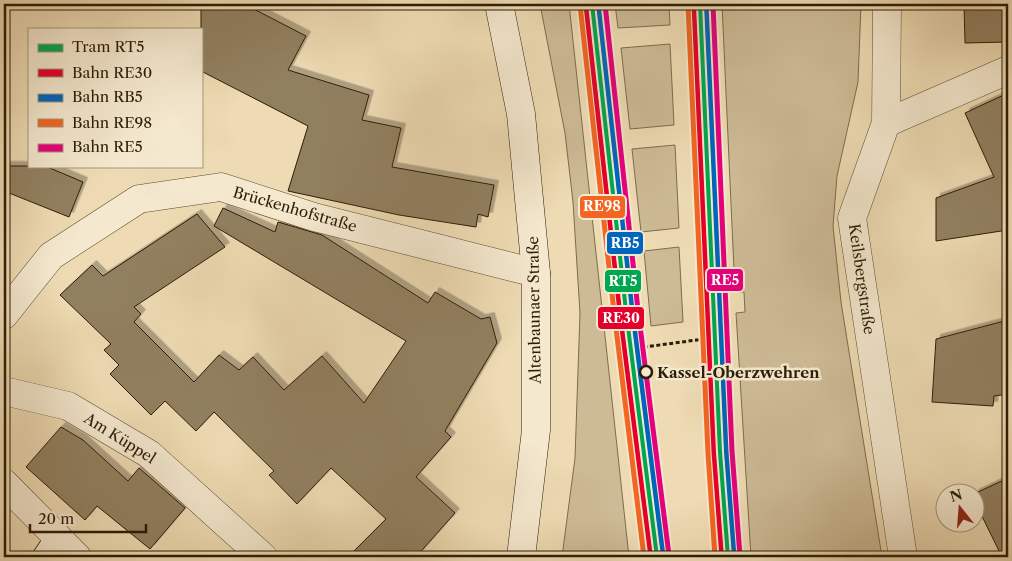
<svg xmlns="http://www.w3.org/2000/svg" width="1012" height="561" font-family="'Libre Caslon Text',serif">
  <defs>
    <filter id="shadow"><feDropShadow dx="4.5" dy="-4.5" stdDeviation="0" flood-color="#0004"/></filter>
  </defs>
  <rect width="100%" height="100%" fill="#eedbb3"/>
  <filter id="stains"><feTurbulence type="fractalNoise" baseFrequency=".004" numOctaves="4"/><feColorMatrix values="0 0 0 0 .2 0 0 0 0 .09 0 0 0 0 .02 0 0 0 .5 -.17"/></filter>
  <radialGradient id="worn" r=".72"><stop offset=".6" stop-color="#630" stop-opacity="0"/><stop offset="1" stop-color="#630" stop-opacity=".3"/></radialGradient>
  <path fill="#cdbb96" stroke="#7c6c4e" d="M540 4H569L629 557H562L575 458 580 313 573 202 565 133Z
    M615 4H669L670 25 618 28Z
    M722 4H861L858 82 837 176 833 226 841 302 882 557H751L736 313 745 312 744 292H735Z
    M670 44 674 125 630 129 621 48Z
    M675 145 679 228 641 232 632 149Z
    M679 247 683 322 651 326 644 251Z"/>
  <path fill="#918060" stroke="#2c1d07" filter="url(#shadow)" d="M201 4H244L306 36 288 70 369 95 362 120 401 128 392 167 494 185 488 217 478 214 476 227 399 215 288 191 308 126 201 71Z
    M964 4H1008V42L965 43Z
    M1008 93V230L936 241V198L994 177 965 113Z
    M4 166H45L83 182 69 217 4 191Z
    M223 208 275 232 278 222 322 235 428 303 435 292 481 319 490 317 497 343 445 431 451 437 416 477 455 513 416 557H348L386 519 331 468 297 504 269 475 274 471 214 412 196 431 165 401 151 415 110 374 119 365 104 350 111 344 60 295 92 265 103 276 197 214 225 247 134 307 141 314 134 322 194 382 219 355 239 370 253 357 284 390 322 356 364 403 406 341 214 226Z
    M1008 320V394L994 396 993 406 932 402 936 339Z
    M61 427 83 440 128 481 139 468 185 508 150 549 97 506 85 520 26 467Z
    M1008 478V557H1002L974 500V494Z"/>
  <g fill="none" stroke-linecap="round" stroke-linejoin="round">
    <g stroke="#5c4c32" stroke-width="23">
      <path id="service" d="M43 557 57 536"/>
    </g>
    <g stroke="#5c4c32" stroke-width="29">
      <path id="minor" d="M887 4 886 123 852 218 903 557
        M886 123 1008 70
        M4 315 51 256 139 199 221 187 314 217 536 273
        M4 391 68 406 149 454 263 557
        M4 483 77 557"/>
    </g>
    <g stroke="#2c1d07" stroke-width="29">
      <path id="secondary" d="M499 4 521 114 536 273V430L521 557"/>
    </g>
    <path stroke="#2c1d07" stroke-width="3" stroke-dasharray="4 2.5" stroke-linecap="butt" d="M637 348 704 339"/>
    <use href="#service" stroke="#f4e8ce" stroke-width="21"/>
    <use href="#minor" stroke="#f4e8ce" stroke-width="28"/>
    <use href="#secondary" stroke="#f4e8ce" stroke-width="28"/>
    <g stroke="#f4e8ce" stroke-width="9">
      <path id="rail-1" d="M694 4 714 452 722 557
        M586 5 620 312 651 557"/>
    </g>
    <g stroke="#f4e8ce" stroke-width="9">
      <path id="rail-2" d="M598 4 632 310 663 556
        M706 4 726 452 734 557"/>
    </g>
    <g stroke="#f4e8ce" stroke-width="9">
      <path id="rail-3" d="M580 5 614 312 644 557
        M688 5 708 453 715 557"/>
    </g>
    <g stroke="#f4e8ce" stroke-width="9">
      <path id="rail-4" d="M605 4 638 310 669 555
        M713 4 732 451 740 556"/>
    </g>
    <use href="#rail-1" stroke="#e4002b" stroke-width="5"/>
    <use href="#rail-2" stroke="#0065bd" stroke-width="5"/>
    <use href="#rail-3" stroke="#f26522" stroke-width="5"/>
    <use href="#rail-4" stroke="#e5007d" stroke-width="5"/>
    <g stroke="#f4e8ce" stroke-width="8">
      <path id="tram-1" d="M592 4 626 311 657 557
        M700 4 720 452 728 557"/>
    </g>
    <use href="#tram-1" stroke="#00a651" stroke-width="4"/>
  </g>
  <circle fill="#f4e8ce" stroke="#2c1d07" stroke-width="2.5" cx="646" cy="372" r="6"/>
  <g text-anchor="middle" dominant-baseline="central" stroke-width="5" stroke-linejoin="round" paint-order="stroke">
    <g font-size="15" fill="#2c1d07" stroke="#f4e8ce">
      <text transform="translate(295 209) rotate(16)">Brückenhofstraße</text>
      <text transform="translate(862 279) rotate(82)">Keilsbergstraße</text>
      <text transform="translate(534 310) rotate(-91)">Altenbaunaer Straße</text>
      <text transform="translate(120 438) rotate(32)">Am Küppel</text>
    </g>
    <g font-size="15" font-weight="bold" fill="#2c1d07" stroke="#f4e8ce" text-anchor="start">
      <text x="657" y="372">Kassel-Oberzwehren</text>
    </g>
  </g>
  <g stroke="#f4e8ce" stroke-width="2">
    <rect x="579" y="195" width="47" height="24" rx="5" fill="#f26522"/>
    <rect x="606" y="231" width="38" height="24" rx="5" fill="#0065bd"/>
    <rect x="706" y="268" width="38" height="24" rx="5" fill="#e5007d"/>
    <rect x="604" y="269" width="38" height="24" rx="5" fill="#00a651"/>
    <rect x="597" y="306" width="48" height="24" rx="5" fill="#e4002b"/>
  </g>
  <g font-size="14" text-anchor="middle" font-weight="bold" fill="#fff">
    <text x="602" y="211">RE98</text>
    <text x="625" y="248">RB5</text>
    <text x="725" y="285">RE5</text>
    <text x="623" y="286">RT5</text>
    <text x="621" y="323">RE30</text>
  </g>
  <rect width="1012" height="561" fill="none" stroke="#eedbb3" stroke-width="20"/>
  <rect x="5" y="5" width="1002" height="551" fill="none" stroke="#2c1d07" stroke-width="2.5"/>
  <rect x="10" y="10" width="992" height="541" fill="none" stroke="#2c1d07"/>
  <rect x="28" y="28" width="175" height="140" fill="#f4e8ce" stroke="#a4977e"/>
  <rect x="38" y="44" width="25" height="8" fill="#00a651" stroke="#a4977e"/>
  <text x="72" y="52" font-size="15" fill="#2c1d07">Tram RT5</text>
  <rect x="38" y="69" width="25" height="8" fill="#e4002b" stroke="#a4977e"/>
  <text x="72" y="78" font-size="15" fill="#2c1d07">Bahn RE30</text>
  <rect x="38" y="94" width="25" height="8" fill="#0065bd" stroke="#a4977e"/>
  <text x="72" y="102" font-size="15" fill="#2c1d07">Bahn RB5</text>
  <rect x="38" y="119" width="25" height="8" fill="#f26522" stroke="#a4977e"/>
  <text x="72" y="128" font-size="15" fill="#2c1d07">Bahn RE98</text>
  <rect x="38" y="144" width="25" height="8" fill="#e5007d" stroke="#a4977e"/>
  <text x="72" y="152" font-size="15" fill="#2c1d07">Bahn RE5</text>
  <g transform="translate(960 508) rotate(343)"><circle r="24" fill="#f4e8ce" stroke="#a4977e"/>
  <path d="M0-4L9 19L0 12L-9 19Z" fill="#8f2418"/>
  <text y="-8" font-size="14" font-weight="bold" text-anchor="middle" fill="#2c1d07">N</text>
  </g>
  <path d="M30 524v8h116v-8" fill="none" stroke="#2c1d07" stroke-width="2.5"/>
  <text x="38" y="524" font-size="15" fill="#2c1d07" stroke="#f4e8ce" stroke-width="4" paint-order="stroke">20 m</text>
  <rect width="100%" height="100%" filter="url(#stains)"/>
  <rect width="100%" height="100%" fill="url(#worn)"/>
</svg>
